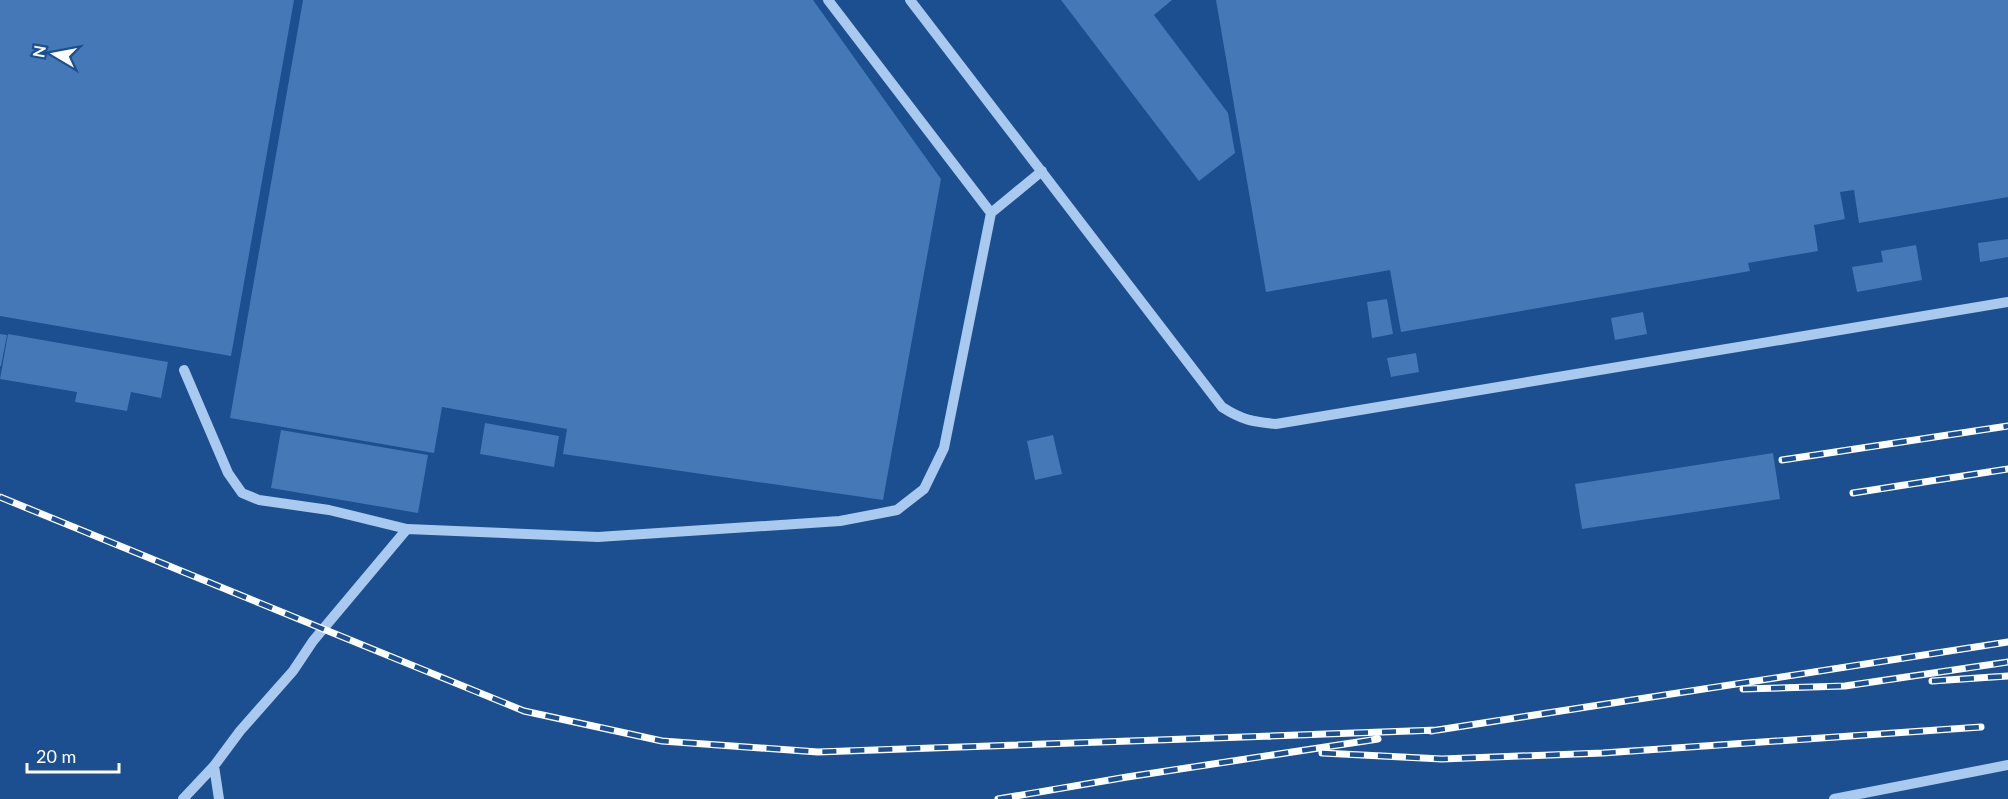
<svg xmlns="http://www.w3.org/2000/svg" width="2008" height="799" font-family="Lato,sans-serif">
  <rect width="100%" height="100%" fill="#1b4f8f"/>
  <path fill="#4478b7" d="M0 0H294L231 356 0 316Z
    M303 0H813L941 179 883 500 563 454 567 429 442 407 434 453 230 418Z
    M1061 0H1172L1154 15 1228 113 1235 153 1199 181Z
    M1216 0H2008V197L1859 223 1854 190 1840 192 1845 219 1814 225 1818 251 1748 263 1750 271 1401 332 1390 270 1266 292Z
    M2008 239V257L1980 262 1978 243Z
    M1916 245 1922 280 1857 292 1852 267 1883 262 1881 251Z
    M1387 299 1393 334 1372 338 1367 302Z
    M1643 312 1647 334 1615 340 1611 318Z
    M0 334 7 335 1 366H0Z
    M8 334 168 362 161 398 131 392 127 411 75 402 77 392 0 379Z
    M1416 353 1419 372 1391 377 1387 358Z
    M485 423 559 436 554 467 480 454Z
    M281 430 428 455 418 513 271 488Z
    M1053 435 1062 474 1035 480 1027 441Z
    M1773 453 1780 499 1582 529 1575 484Z"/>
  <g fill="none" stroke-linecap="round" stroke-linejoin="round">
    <path stroke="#a9c9ee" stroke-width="10" d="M910 0 1222 407C1242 420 1253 422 1276 424L2008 302
      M991 213 1042 171
      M184 370 228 473 242 493 259 500 329 510 407 529 598 537 840 521 897 510 924 489 944 448 991 213 828 0
      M214 766 219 799
      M183 799 214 766 240 731 293 671 313 641 407 529
      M1834 799 2008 765"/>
    <g stroke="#fff" stroke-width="7">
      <path id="rail" d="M1782 460 2008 426
        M1853 493 2008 469
        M0 497 524 711 662 741 818 752 1438 730
        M1932 681 2008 676
        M1743 689 1845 686 2008 662
        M1431 731 2008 642
        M1322 753 1442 759 1603 753 1981 727
        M998 799 1127 777 1378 739"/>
    </g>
    <use href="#rail" stroke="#1b4f8f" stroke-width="4.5" stroke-dasharray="14" stroke-linecap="butt"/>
  </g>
  <g transform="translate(54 54) rotate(280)" stroke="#1b4f8f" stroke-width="4.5" paint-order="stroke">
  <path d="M0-4.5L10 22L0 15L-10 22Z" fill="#ffffff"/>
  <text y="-9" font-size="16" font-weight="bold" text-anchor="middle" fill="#ffffff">N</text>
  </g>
  <path d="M27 763v9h92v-9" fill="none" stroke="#ffffff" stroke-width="3"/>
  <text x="36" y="763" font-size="18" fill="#ffffff" stroke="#1b4f8f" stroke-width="4.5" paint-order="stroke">20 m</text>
</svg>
